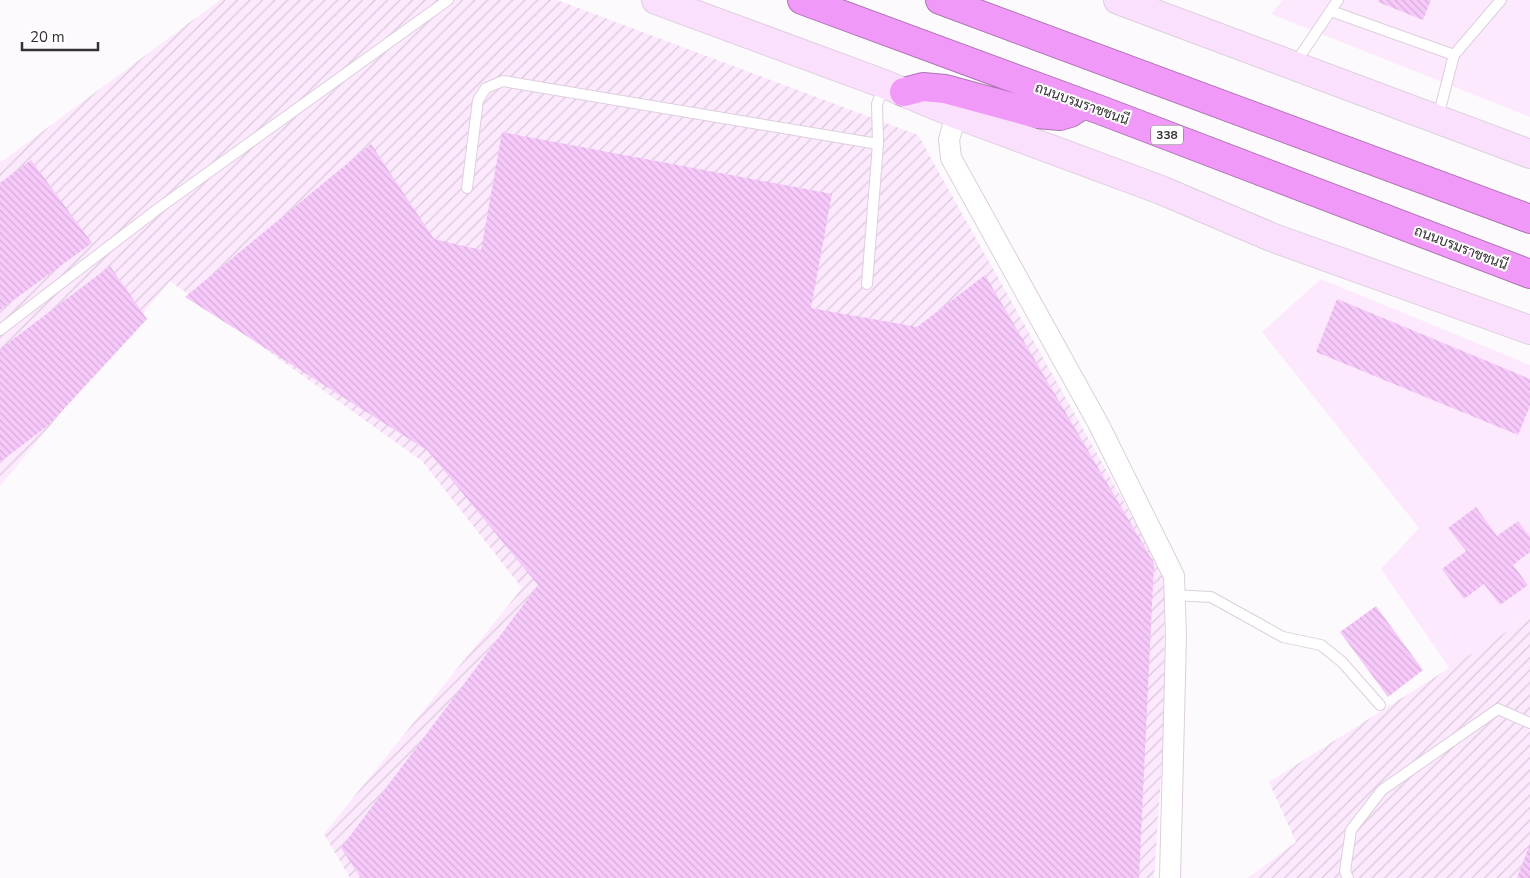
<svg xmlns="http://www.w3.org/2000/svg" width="1530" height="878" font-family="'Nunito Sans',Sarabun,sans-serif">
  <defs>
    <pattern id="industrial-furrows" width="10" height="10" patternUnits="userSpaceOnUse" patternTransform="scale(1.25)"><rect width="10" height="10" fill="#fde9fe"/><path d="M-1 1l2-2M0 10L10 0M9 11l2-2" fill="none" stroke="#d9c8da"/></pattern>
    <pattern id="building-back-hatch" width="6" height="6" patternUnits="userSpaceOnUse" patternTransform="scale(1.25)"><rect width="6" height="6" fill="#f7c9fb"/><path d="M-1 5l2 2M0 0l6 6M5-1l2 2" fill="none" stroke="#d4add8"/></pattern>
  </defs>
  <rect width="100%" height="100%" fill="#fdfafd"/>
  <path fill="#fde9fe" d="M1283 0H1530V117L1271 14Z
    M1321 279 1530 365V617L1450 669 1381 569 1419 528 1262 332Z"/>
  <path fill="url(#industrial-furrows)" d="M220 0H557L918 135 1164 573 1165 721 1154 878H350L324 834 522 588 422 461 170 281 0 486V163Z
    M1530 617V878H1248L1296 842 1269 782Z"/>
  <path fill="url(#building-back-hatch)" d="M1379 0H1431L1423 20 1378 2Z
    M502 132 832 194 811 308 917 327 985 275 1154 563 1139 878H361L341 848 538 585 428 451 185 297 371 144 434 239 481 250Z
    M31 160 92 243 0 310V183Z
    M110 266 147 319 50 424 0 462V349Z
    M1337 299 1530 379V406L1518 435 1316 352Z
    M1476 507 1497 536 1518 521 1530 537V552L1513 565 1528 585 1500 605 1484 584 1464 599 1442 569 1466 551 1448 528Z
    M1376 606 1423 670 1388 697 1340 632Z
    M1530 844V878H1517Z"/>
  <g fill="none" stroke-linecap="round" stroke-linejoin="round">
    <g stroke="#dccfdd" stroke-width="12">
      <path id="lane" d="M1331 11 1454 55
        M1294 65 1338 0
        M1438 117 1454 55 1501 0
        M467 188 478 100 486 88 503 81 878 144
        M867 284 878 144 877 104 884 85
        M0 330 159 208 448 0
        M1173 595 1211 597 1283 637 1321 645 1342 662 1380 705
        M1348 878 1345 871 1351 830 1382 790 1498 709 1530 723"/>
    </g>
    <g stroke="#dccfdd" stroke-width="22">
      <path id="street" d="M956 114 949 140 951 158 1099 425 1174 576 1176 637 1170 878"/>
    </g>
    <g stroke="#dccfdd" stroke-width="30">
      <path id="secondary" d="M656 0 884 84 956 114 1161 190 1271 237 1530 330
        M1118 0 1530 154"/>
    </g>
    <g stroke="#af74b4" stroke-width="30">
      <path id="highway" d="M802 0 1103 111 1530 274
        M940 0 1530 219
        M904 92 923 87 945 89 1037 114 1060 116 1070 113 1082 105"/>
    </g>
    <use href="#lane" stroke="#fff" stroke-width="10"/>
    <use href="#street" stroke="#fff" stroke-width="20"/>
    <use href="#secondary" stroke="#fae0fd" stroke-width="28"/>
    <use href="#highway" stroke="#f099f8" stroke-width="28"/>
  </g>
  <g text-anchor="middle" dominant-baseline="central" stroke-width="4" stroke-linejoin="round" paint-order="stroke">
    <rect fill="#fff" stroke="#726e72" stroke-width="1" x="1151" y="125.5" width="32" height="19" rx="4"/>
    <g font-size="12" font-weight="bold" fill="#353035">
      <text x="1167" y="135">338</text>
    </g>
    <g font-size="14" fill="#353035" stroke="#fff">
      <text transform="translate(1082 104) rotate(20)">ถนนบรมราชชนนี</text>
      <text transform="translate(1461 248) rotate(21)">ถนนบรมราชชนนี</text>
    </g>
  </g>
  <path d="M22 42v8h76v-8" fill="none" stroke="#353035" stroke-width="2.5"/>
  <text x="30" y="42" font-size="15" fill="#353035" stroke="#ffffff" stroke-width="4" paint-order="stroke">20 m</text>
</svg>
